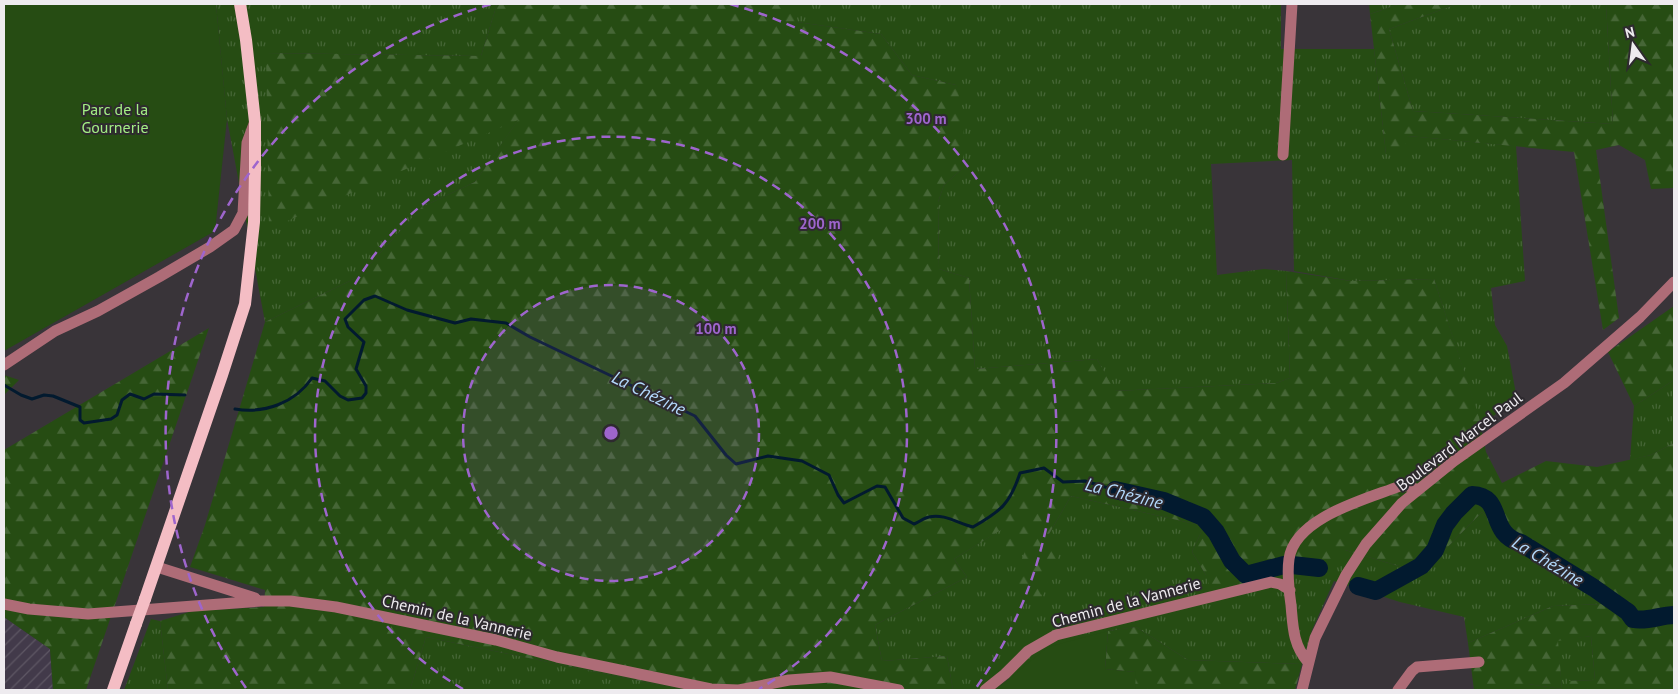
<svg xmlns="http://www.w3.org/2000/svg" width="1678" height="694" font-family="'PT Sans',sans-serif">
  <defs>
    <pattern id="industrial-furrows" width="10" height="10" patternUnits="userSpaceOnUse" patternTransform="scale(1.25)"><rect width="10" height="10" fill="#423a4a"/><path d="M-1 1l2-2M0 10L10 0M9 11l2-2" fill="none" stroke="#5e5764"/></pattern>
    <pattern id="grass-tufts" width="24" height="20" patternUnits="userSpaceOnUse" patternTransform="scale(1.25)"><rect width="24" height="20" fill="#264c13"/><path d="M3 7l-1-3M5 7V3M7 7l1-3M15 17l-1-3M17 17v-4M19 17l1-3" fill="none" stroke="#466636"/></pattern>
    <pattern id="forest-firs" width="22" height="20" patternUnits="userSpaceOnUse" patternTransform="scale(1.25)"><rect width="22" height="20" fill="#264c13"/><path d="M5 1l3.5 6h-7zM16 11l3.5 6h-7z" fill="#466636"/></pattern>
  </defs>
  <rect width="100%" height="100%" fill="#393439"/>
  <path fill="url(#industrial-furrows)" d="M4 617 50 649 53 690H4Z"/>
  <path fill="url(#grass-tufts)" d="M216 4H497L481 56 266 53 519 119 475 182 422 207 358 277 265 322 227 119Z
    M797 4H1281V49H1374L1386 154 1408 136 1516 146 1525 281 1491 288 1495 325 1507 346 1517 399 1481 425 1434 279 1351 281 1294 271 1292 160 1211 164 1217 275 1264 269 1286 271 1290 378 1276 383 1114 391 1097 359 975 369 969 278 939 269 938 202 944 185 963 168 956 85 912 75 881 34 797 22Z
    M1369 4H1400L1370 14Z
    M1457 4H1606L1613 124 1413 111 1389 29Z
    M1674 380V443L1651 455 1630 460 1634 406Z
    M1071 496 1204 526 1192 552 1206 575 1278 552 1345 550 1422 573 1482 512 1535 564 1605 604 1553 606 1468 643 1464 617 1400 602 1334 581 1312 630 1302 664 1188 660 1136 627 1108 631 1009 678 995 690H953L947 656 882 661 875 625 967 577 954 559 1005 527 1049 534Z
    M151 619 160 621 168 690H124Z
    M1591 636 1595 680 1568 681 1569 690H1528V684L1562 689 1557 640Z
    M426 637 684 690H410Z"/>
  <path fill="url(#forest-firs)" d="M497 4H797V22L881 34 912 75 956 85 964 114 963 168 944 185 938 202 939 269 969 278 975 369 1097 359 1115 391 1276 383 1290 378 1286 271 1351 281 1434 279 1479 417 1486 452 1502 483 1546 461 1597 467 1651 455 1674 443V690H1569L1567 681 1595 680 1591 636 1558 641 1562 689 1528 684V690H1474L1468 643 1553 606 1604 604 1535 564 1482 512 1422 573 1345 550 1317 579 1278 552C1264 584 1242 586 1212 594L1206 575 1192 552 1204 526 1071 496 1049 534 1059 555 1038 603 1014 579 1027 546 1007 556 1004 528 954 559 967 577 875 625 882 661 947 656 953 690H684L426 637 410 690H168L160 621 192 611 264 607 265 590 190 567 205 525 265 322 358 277 422 207 475 182 518 120 269 229 266 53 481 56Z
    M1400 4H1457L1389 29 1413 111 1613 124 1606 4H1674V188L1651 189 1645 160 1619 145 1596 150 1619 318 1603 330 1574 152 1408 136 1401 160 1386 154 1370 14Z
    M1674 306V380L1634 406 1608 352Z
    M209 328 86 690H53L50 649 4 617V450Z
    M4 375 19 380 4 395Z
    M1136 627 1188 660 1302 664 1295 690H1135V672L1105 669 1108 631Z"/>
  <path fill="#264c13" d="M4 4H216L227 119 215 231 4 351Z
    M1108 631 1105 669 1136 672 1135 690H995L1048 647Z"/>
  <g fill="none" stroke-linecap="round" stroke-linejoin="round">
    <path stroke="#021a2f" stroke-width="3" d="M4 385 21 395 32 399 44 395 53 396 80 407V420L84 423 111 419 117 415 122 400 130 394 144 399 154 394 185 395
      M235 409C264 414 295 403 312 378L325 381 340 396 348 400 362 398 366 393V386L356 369 364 342 348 327 345 319 364 300 375 296 407 310 455 323 471 319 506 323 530 337 695 416 726 455 736 464 768 456 802 461 829 475 838 495 844 503 877 486 885 487 903 518 914 524C919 522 924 518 929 517 944 513 959 524 973 527 1001 511 1010 504 1020 473L1044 468 1063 482 1085 481 1115 490"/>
    <path stroke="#021a2f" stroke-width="18" d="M1115 490 1164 501 1203 517 1216 532 1232 561 1246 575 1284 565
      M1292 565 1319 568
      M1358 586 1376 591 1421 566 1435 550 1445 525 1454 513 1472 495C1505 496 1487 534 1521 543L1594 588 1628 612 1633 619C1648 622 1660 615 1674 615"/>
    <path stroke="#ae6c77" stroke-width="11" d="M1283 155 1292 4
      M4 365 55 331 98 311 159 277 210 247 234 230 243 213 247 143 254 124
      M157 567 255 598
      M4 604 29 609 88 614 261 601H290L336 607 496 640 557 657 711 689 739 690 789 680 830 677 899 690
      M1308 662C1293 645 1293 627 1291 605 1289 591 1287 573 1289 559 1295 517 1367 499 1400 486H1410L1417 490
      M985 690 1005 674 1028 651 1056 635 1271 582 1280 584 1290 590
      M1302 690 1315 638 1346 575 1366 544 1402 503 1454 461 1564 383 1640 317 1674 282
      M1398 690 1412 671 1417 667 1479 662"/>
    <path stroke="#f4bdc4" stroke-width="12" d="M145 599 222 375 245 304 254 222 255 170V122L246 40 240 4
      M113 690 136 624"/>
    <path stroke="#f4bdc4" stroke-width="12" d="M136 624 145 599"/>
  </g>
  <circle cx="611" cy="433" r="148" fill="#9e65cd" fill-opacity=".12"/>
  <g fill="none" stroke="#9e65cd" stroke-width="2.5" stroke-dasharray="9 6">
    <circle cx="611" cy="433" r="148"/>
    <path d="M463 689A296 296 0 1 1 759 689"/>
    <path d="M246 688A445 445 0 0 1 492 4M730 4A445 445 0 0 1 976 688"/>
  </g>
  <g text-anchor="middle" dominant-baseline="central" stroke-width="4" stroke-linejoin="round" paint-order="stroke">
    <g font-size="16" fill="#a3ee84" stroke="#2e2a2f">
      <text x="115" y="109">Parc de la<tspan x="115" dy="18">Gournerie</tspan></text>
    </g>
    <g font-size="16" fill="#eeebef" stroke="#2e2a2f">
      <text transform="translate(1459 441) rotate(-37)">Boulevard Marcel Paul</text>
      <text transform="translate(1126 602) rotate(-15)">Chemin de la Vannerie</text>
      <text transform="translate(457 617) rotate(13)">Chemin de la Vannerie</text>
    </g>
    <g font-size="18" font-style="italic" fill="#b3d9fc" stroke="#2e2a2f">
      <text transform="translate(649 393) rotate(26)">La Chézine</text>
      <text transform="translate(1124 493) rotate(14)">La Chézine</text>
      <text transform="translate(1548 561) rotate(31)">La Chézine</text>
    </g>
  </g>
  <circle cx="611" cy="433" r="8" fill="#9e65cd" stroke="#2e2a2f" stroke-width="2.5"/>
  <g font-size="15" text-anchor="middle" font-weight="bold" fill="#9e65cd" stroke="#2e2a2f" stroke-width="4" stroke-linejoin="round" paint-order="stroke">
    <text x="926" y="124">300 m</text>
    <text x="820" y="229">200 m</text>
    <text x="716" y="334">100 m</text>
  </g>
  <rect width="1678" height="694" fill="none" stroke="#eeebef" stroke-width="10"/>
  <g transform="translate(1633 45) rotate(346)" stroke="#2e2a2f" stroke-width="4" paint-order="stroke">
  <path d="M0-4L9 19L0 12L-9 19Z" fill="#eeebef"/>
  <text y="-8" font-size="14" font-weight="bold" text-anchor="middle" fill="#eeebef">N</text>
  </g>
</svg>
